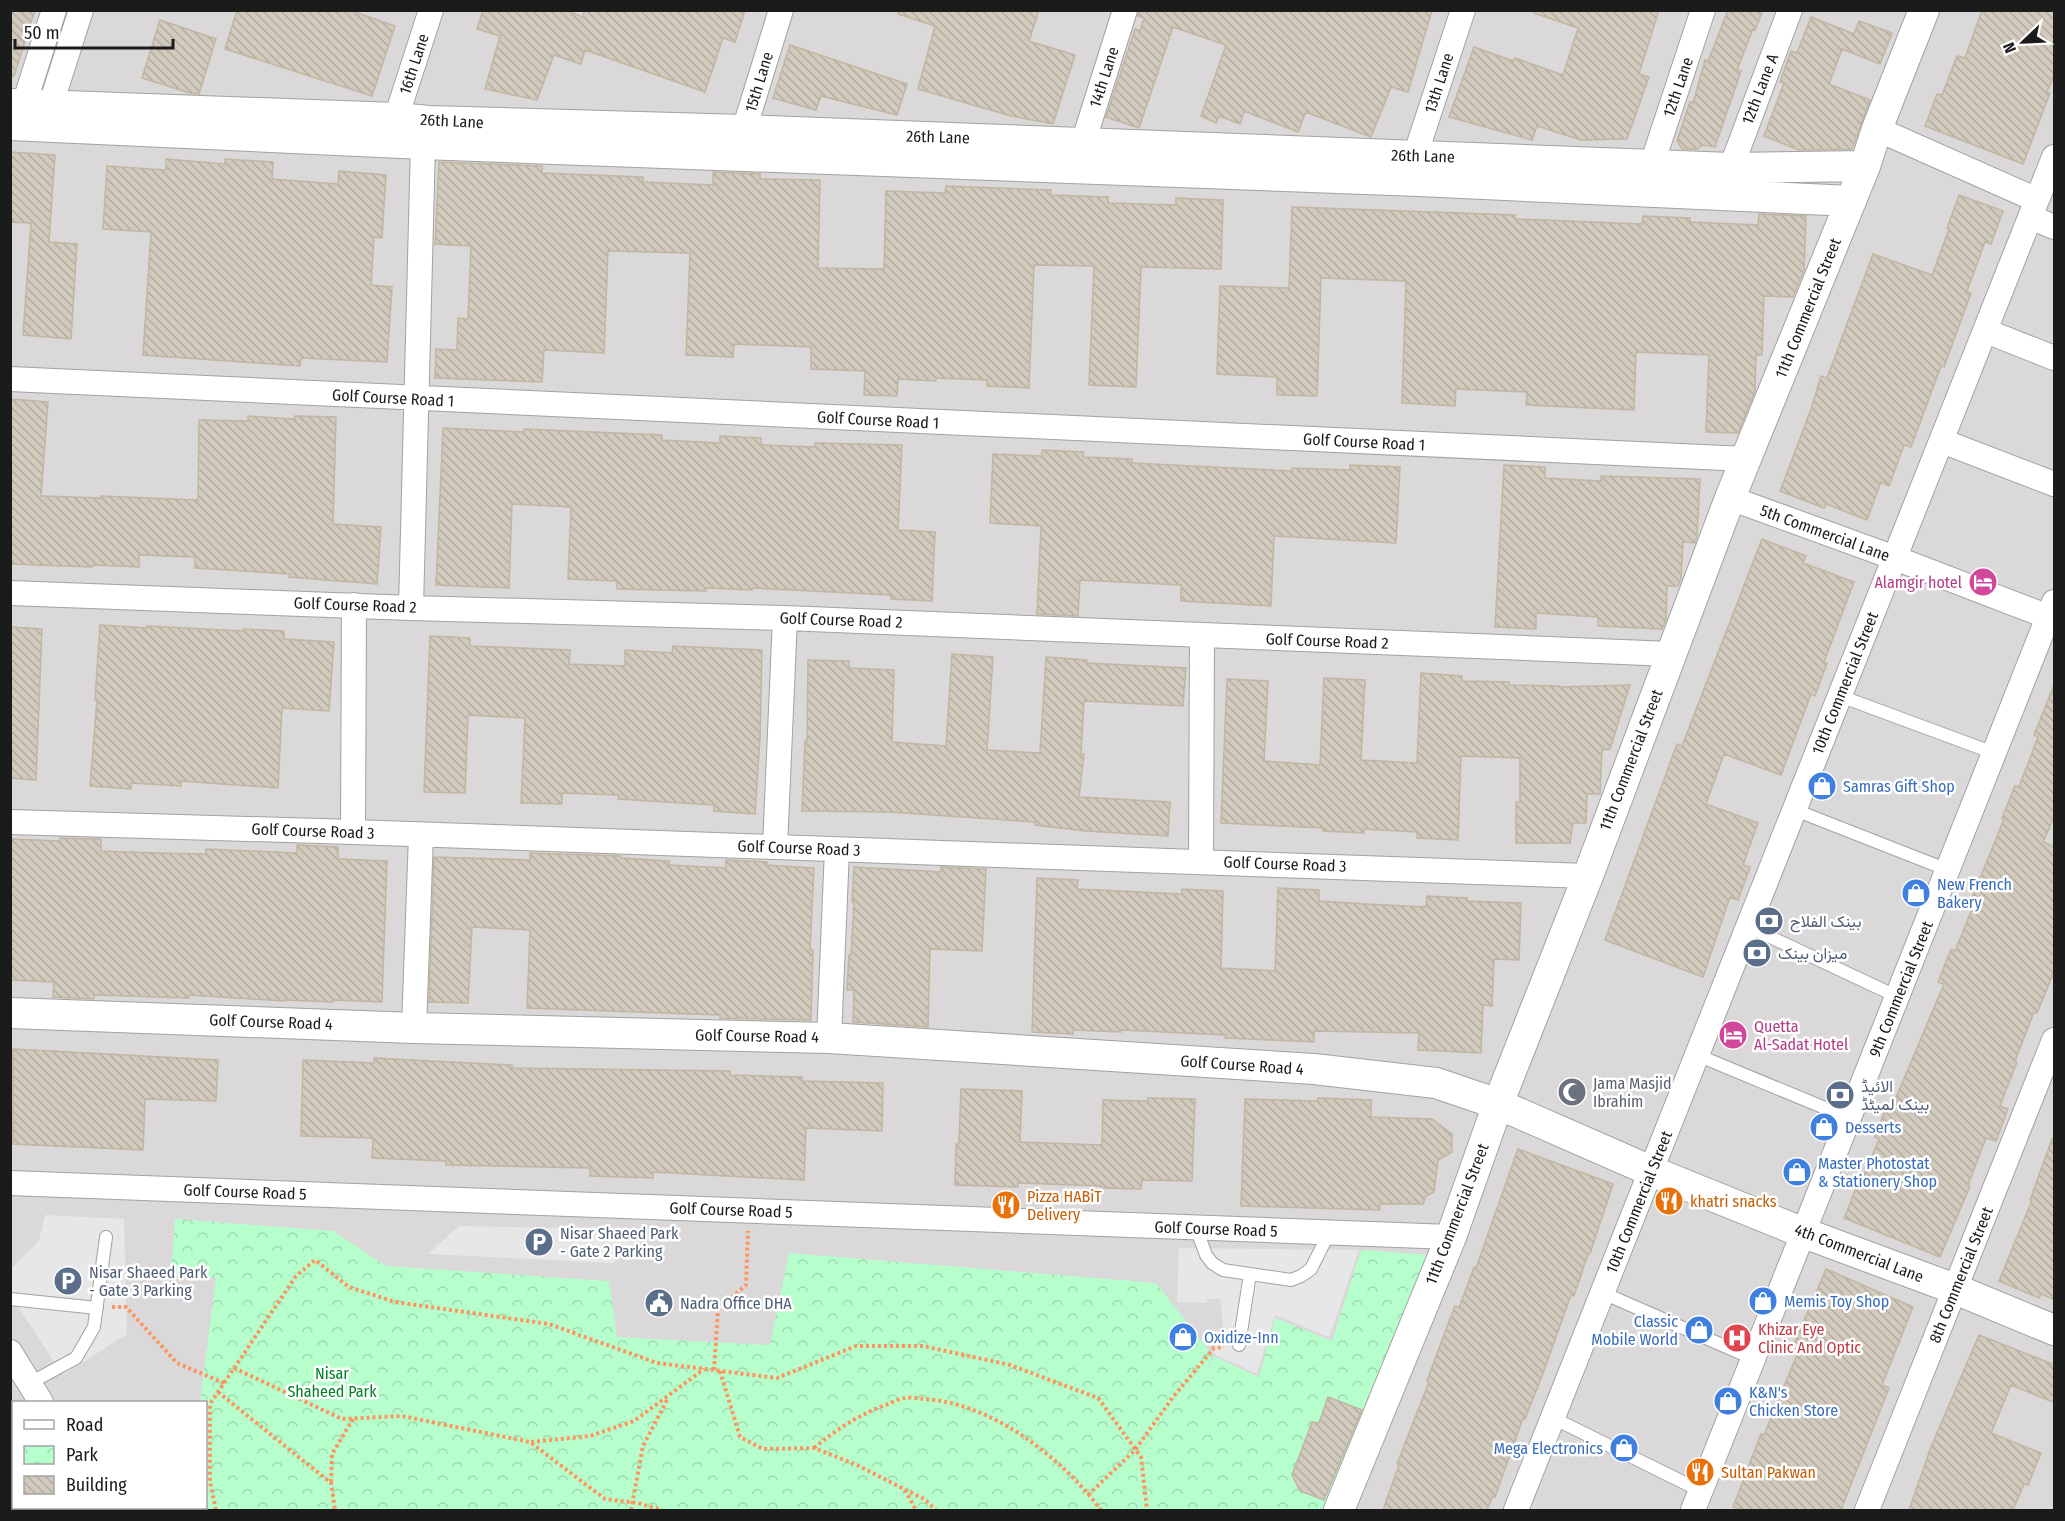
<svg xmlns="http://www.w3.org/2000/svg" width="2065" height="1521" font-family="'Fira Sans Condensed',Vazirmatn,sans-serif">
  <defs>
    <pattern id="park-crowns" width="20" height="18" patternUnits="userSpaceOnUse" patternTransform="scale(1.5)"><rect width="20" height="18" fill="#b6ffcc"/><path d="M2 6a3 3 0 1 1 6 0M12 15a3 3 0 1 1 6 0" fill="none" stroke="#9cdaaf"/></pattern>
    <pattern id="building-back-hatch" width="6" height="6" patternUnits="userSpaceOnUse" patternTransform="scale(1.5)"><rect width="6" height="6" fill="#d1cabd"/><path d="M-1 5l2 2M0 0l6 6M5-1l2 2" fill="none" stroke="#b3ada2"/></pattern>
  </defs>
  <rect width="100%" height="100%" fill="#eeede0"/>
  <path fill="#dad8d8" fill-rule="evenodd" d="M10 11H2054V1510H11ZM14 1402H206V1508H14Z"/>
  <path fill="url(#park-crowns)" d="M175 1219 333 1231 386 1266 609 1281 617 1337 770 1345 789 1253 1156 1283 1212 1355 1203 1385 1213 1356 1259 1377 1275 1318 1332 1341 1361 1250 1431 1255 1331 1510H172L171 1508H206V1402H200L216 1278 171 1274Z"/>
  <path fill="#e7e7e7" d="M45 1215 124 1219 127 1334 63 1375 11 1296V1267H13L39 1241Z
    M459 1226 649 1230 613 1263 428 1254Z
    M1179 1248 1359 1250 1329 1337 1275 1315 1257 1374 1214 1354V1331H1224L1220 1299H1207V1303L1177 1302Z"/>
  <path fill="url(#building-back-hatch)" stroke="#c1b6a1" stroke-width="1.5" d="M10 10H35L14 76H10Z
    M237 10H349L395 26 372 96 225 49Z
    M483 10H565L583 17 584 10H745L735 42 723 38 705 92 585 50 581 64 554 55 537 100 485 89 500 36 477 29Z
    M899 10H1039L1029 41 1075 55 1053 124 1011 116 918 89 935 26 898 14Z
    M1139 10H1432L1408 92 1391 87 1371 137 1306 112 1298 132 1244 111 1240 124 1219 116 1216 123 1201 116 1226 45 1173 27 1139 128 1106 117 1135 29 1140 31 1144 18 1138 16Z
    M1535 10H1659L1639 74 1649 77 1627 139 1581 140 1537 126 1532 140 1449 117 1474 47 1513 61 1515 58 1563 75 1578 28 1534 13Z
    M1728 10H1763L1755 30 1753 29 1737 70 1741 71 1715 147 1702 145 1698 149H1682L1677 141 1690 102 1693 103 1705 60 1708 61Z
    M1982 10H2055V73L2047 92 2050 93 2023 164 1925 126 1937 94 1942 95 1957 56 1965 58Z
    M1811 17 1854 34 1859 21 1892 33 1880 64 1842 49 1829 84 1870 100 1852 149 1799 150 1764 136 1784 83 1780 82 1791 51 1797 53Z
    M160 20 216 39 199 94 190 93 142 78Z
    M790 45 907 84 897 115 821 96 816 110 773 98Z
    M10 152 55 155 49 242 77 244 71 339 23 335 31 223 10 222Z
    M166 159 225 164V159L273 162 272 179 338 184 339 171 386 175 382 238 374 237 371 285 392 287 387 362 301 358 300 366 143 355 151 232 103 229 107 166 166 170Z
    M439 162 542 166V173L643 177V182L713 185V172L760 174V179L820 180 818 268 884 269 886 191 945 193 946 186 1051 190V195L1108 197V203L1176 205V198L1223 200 1221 269 1141 267 1136 387 1089 385 1094 266 1034 265 1029 388 987 386V380L936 378V381L898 379 897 396 864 395 865 371 811 369V347L734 344 733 357 686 355 690 253 608 251 604 353 544 350 542 382 435 378 436 349 457 350 458 318 468 319 471 246 435 244Z
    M1959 195 2003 211 1991 244 1985 242 1967 291 1971 293 1944 367 1941 366 1911 447 1904 445 1889 486 1881 482 1867 520 1826 504 1824 508 1780 491 1811 409 1821 376 1827 378 1873 254 1932 275 1949 229 1947 228Z
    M1292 207 1515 215V219L1642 224 1643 216 1690 218V222L1758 225 1759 214 1806 216 1804 270 1793 297 1764 296 1762 355H1756L1755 391 1738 433 1706 432 1709 355 1636 352 1634 410 1526 405 1527 392 1456 389 1455 406 1402 403 1406 281 1321 278 1317 396 1277 395V377L1217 374 1220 286 1289 288Z
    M10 399 48 402 41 496H43L101 498V496L198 500 199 420 248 421V416L295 419V416L336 417 333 524 381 527 377 584 289 577 290 574 195 568V557L139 555V567L92 565V567L10 564Z
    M443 428 524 432V429L662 435V440L720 443V436L761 438V445L814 447 815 443 902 445 898 530 935 532 932 601 891 599V595L752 588V590L706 588V591L617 589V581L568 579 571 507 512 504 509 588 436 585Z
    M1042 450 1083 452V457L1132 459V463L1292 471V468L1350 470V465L1400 467 1396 543 1274 536 1271 606 1181 601V585L1080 580 1078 616 1037 614 1041 526 990 523 993 454 1042 456Z
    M1504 465 1545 467V478L1601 481V476L1700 479 1697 536 1695 543 1683 542 1681 579 1678 586H1667L1666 620 1662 629 1598 626V617L1536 613V629L1495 627Z
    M1762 539 1806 556 1803 563 1854 582 1824 662 1827 663 1815 696 1811 694 1781 775 1724 754 1706 804 1758 823 1743 865 1750 867 1738 900 1730 897 1703 977 1605 940 1677 744 1682 746Z
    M100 625 147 628V626L243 631V629L284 631V639L334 642 329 711 282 708 278 788 181 781V786L131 783V789L90 786 97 700H95Z
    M10 627 42 629 36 780 10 778Z
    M430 636 470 638V646L570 650 569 664 625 666V650L672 653 673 646 762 650 760 738 755 814 714 811V805L618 799 619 795 562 793V804L521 803 525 718 468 715 465 793 424 792Z
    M952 654 993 657 987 750 1040 753 1046 657 1087 660V663L1186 668 1183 706 1084 701 1081 754H1084L1079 797 1170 802 1168 836 1086 831 1035 825V822L889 812 802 811 805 741H807L808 660 849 661V668L894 670 892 742 946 746Z
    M1421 673 1462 676V681L1509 682V685L1559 686V687L1630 685 1610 749 1602 750 1600 794H1587L1586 823H1573L1570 843H1516V802H1520V758L1461 756 1458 840 1417 838V832L1364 829V833L1323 831V828L1221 823 1227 679 1268 681 1264 761 1320 765 1324 678 1365 680 1361 760 1417 763Z
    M2054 685 2055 815 2043 842 2055 847V969L2037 1013 2034 1012 2015 1061 2017 1062 2000 1106 2008 1109 1996 1141 1986 1138 1968 1185 1970 1186 1940 1257 1844 1218 1857 1186 1859 1187 1879 1139 1875 1137 1887 1105 1892 1107 1944 984 1938 982 1951 949 1955 951 1976 899 1972 898 2004 819 2002 818 2015 786 2019 787 2038 737 2034 735Z
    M60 838 101 839V851L156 853 206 854V849L297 853V845L338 847V859L387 861 382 1002 333 1000V1002L284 1000V1001L189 995V998L94 995V999L53 997 54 982 10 980 11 839 60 841Z
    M530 853 621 856V858L669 861V865L726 868V860L767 862V865L814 868 810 950H813L811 1020 720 1018V1015L527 1008 530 930 472 927 468 1003 429 1002 434 857 530 860Z
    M854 867 941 872V867L986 869 982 951 930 949 928 1027 853 1022 854 990H847L849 955H851L854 902H852Z
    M1037 878 1078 880 1077 889 1182 894V889L1223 891 1221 968 1275 971 1278 888 1319 890V901L1366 904 1426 907 1427 896 1467 898V901L1521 903 1519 960 1494 959 1492 1006 1483 1005 1481 1053 1418 1050 1419 1033 1314 1031V1042L1225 1038 1226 1035 1121 1030V1032L1073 1030V1034L1032 1032Z
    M13 1049 218 1060 216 1101 145 1099 143 1150 13 1144Z
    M374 1058 512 1065V1068L730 1071V1075L802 1077V1081L883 1083 882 1131 806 1128 804 1180 653 1172V1178L590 1176V1168L446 1165V1161L372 1158 373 1138 301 1136 303 1060 374 1063Z
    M961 1089 1022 1091 1020 1142 1102 1145 1103 1100 1148 1101V1098L1195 1099 1192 1181 1142 1180 1141 1189 1101 1188V1186L1018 1183V1187L955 1185 956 1144H959Z
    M1318 1098 1371 1100V1117L1432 1119 1452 1134V1152L1438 1160 1434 1192 1426 1196 1423 1204H1380V1210L1241 1206 1245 1099 1318 1101Z
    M2052 1139H2055V1300L2041 1294 2039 1298 1999 1281 2032 1200H2030Z
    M1518 1149 1613 1184 1590 1254H1588L1574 1296 1571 1295 1542 1376 1525 1419 1523 1418 1495 1497 1493 1496 1487 1510H1383L1399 1465 1397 1464 1429 1382 1427 1381 1439 1348 1455 1306 1459 1308 1474 1267 1476 1268Z
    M1826 1269 1913 1307 1882 1385 1889 1388 1841 1510H1742L1733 1507 1761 1434 1764 1435 1801 1345 1795 1342Z
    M1979 1335 2055 1365V1403L2011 1385 1991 1433 2041 1453 2028 1485 2024 1484 2013 1510H1909L1931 1447Z
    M1328 1397 1362 1410 1324 1500 1300 1491 1292 1475 1312 1422 1319 1423Z"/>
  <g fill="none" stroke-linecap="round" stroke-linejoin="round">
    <g stroke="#a2a2a2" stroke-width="14">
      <path id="service" d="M1840 696 1994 753
        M1795 810 1948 870
        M1749 927 1898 997
        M1697 1055 1849 1118
        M1196 1228 1206 1255 1212 1263 1223 1270 1291 1280 1301 1276 1311 1269 1329 1233
        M1603 1293 1754 1359
        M10 1299 97 1308
        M1239 1345 1250 1274
        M30 1383 76 1358 94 1327 106 1237
        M1553 1418 1701 1491"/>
    </g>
    <g stroke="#a2a2a2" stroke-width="26">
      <path id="minor" d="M396 118 431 10
        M19 120 54 10
        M47 123 51 104 81 10
        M1877 129 2037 200
        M1083 143 1125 10
        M741 147 744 130 781 10
        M1415 156 1463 10
        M1652 164 1703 10
        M1731 168 1790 10
        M2030 217 2054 227
        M1986 331 2054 358
        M10 379 1746 459
        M1942 441 2054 484
        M1730 498 1895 558 2054 619
        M10 593 411 608 785 618 1671 654
        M411 608 423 144
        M10 822 353 832 1588 876
        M353 832 354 605
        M775 847 785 618
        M1201 861 1202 636
        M414 1028 421 836
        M829 1038 837 850
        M10 1183 1451 1237
        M10 1352 41 1402
        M106 1508 108 1510
        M1516 1510 2054 157
        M1693 1510 2054 602
        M1867 1510 2054 1040"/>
    </g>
    <g stroke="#a2a2a2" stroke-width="32">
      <path id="tertiary" d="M10 104 396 118 429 121 744 130 1731 168 1865 166
        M10 125 423 144 1419 181 1851 201
        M10 1013 414 1028 829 1038 1314 1069 1436 1083 1498 1104 1651 1171 1804 1233 1955 1289 2054 1330
        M1339 1510 1451 1237 1498 1104 1588 876 1730 498 1865 166 1877 129 1924 10"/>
    </g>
    <path stroke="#ff9460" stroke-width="4" stroke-dasharray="3 3" stroke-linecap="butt" d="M112 1307H126L177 1363 224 1383
      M234 1368 342 1419 402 1416 530 1442 605 1499 638 1503 662 1510
      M714 1370 718 1310 746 1285 748 1231
      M720 1371 740 1437 763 1449 814 1448 857 1465 904 1489 924 1499 936 1510
      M218 1392 331 1483 335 1510
      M531 1442 590 1436 634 1421 704 1369
      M814 1448C837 1429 860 1414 888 1404 893 1402 900 1398 905 1398 911 1397 918 1398 924 1399 992 1403 1061 1457 1101 1510
      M331 1482 332 1454 353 1419
      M905 1490 916 1510
      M1088 1495 1135 1450 1173 1397 1214 1348 1224 1347
      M216 1510 210 1482V1404L296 1276 315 1260 349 1287 395 1302 549 1324 657 1363 777 1378 856 1346H923L1010 1365 1098 1398 1141 1457 1147 1510
      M631 1510 643 1446 668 1398"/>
    <use href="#service" stroke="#fff" stroke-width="12"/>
    <use href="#minor" stroke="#fff" stroke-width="24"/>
    <use href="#tertiary" stroke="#fff" stroke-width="30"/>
  </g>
  <defs>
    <g id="hotel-disc" transform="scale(1.5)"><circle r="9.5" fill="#d1479c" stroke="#fff"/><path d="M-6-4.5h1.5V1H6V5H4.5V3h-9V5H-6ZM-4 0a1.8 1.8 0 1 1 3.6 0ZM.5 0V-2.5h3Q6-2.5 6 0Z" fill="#fff"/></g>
    <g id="shop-disc" transform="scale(1.5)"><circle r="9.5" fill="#3f7fe0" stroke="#fff"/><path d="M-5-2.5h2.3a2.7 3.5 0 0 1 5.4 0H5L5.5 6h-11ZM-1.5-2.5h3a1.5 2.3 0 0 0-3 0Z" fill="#fff"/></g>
    <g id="bank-disc" transform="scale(1.5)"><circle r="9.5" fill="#5c6f8a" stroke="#fff"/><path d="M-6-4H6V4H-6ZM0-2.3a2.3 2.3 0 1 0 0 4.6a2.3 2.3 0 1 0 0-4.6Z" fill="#fff"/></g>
    <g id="mosque-disc" transform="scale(1.5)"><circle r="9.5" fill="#6b7280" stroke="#fff"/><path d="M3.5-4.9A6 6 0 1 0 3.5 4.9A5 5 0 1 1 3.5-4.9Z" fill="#fff"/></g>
    <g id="restaurant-disc" transform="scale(1.5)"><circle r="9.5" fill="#e8710a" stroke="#fff"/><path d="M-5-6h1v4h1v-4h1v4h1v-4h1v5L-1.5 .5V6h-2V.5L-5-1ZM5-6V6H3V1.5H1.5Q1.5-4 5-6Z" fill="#fff"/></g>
    <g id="parking-disc" transform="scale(1.5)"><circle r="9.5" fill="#5c6f8a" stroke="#fff"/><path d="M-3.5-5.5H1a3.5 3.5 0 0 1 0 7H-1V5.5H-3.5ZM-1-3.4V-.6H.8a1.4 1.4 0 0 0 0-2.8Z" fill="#fff"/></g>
    <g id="civic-disc" transform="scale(1.5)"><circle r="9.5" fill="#5c6f8a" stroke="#fff"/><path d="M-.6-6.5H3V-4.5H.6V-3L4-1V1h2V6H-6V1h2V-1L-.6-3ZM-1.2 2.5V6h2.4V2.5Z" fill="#fff"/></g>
    <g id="hospital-disc" transform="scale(1.5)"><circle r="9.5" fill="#e0444e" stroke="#fff"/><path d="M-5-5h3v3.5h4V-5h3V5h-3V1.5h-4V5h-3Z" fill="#fff"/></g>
  </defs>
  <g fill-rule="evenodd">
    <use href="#hotel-disc" x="1983" y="582"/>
    <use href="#shop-disc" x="1822" y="786"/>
    <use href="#shop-disc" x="1916" y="893"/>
    <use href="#bank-disc" x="1769" y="921"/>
    <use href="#bank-disc" x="1757" y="953"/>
    <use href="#hotel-disc" x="1733" y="1035"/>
    <use href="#mosque-disc" x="1572" y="1092"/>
    <use href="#bank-disc" x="1840" y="1095"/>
    <use href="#shop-disc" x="1824" y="1127"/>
    <use href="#shop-disc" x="1797" y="1172"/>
    <use href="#restaurant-disc" x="1669" y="1201"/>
    <use href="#restaurant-disc" x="1006" y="1205"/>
    <use href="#parking-disc" x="539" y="1242"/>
    <use href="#parking-disc" x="68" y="1281"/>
    <use href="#shop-disc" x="1763" y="1301"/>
    <use href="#civic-disc" x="659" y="1303"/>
    <use href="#shop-disc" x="1699" y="1330"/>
    <use href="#shop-disc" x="1183" y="1337"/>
    <use href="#hospital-disc" x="1737" y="1338"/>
    <use href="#shop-disc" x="1728" y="1401"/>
    <use href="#shop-disc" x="1624" y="1448"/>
    <use href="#restaurant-disc" x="1700" y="1472"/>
  </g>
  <g text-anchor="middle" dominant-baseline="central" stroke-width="5" stroke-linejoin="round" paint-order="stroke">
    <g font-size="16" fill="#1b1b1b" stroke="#fff">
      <text transform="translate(414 64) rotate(-72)">16th Lane</text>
      <text transform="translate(1104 77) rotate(-72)">14th Lane</text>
      <text transform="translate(759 82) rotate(-73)">15th Lane</text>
      <text transform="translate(1439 83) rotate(-72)">13th Lane</text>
      <text transform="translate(1678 87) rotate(-71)">12th Lane</text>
      <text transform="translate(1760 89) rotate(-69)">12th Lane A</text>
      <text transform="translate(452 121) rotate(3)">26th Lane</text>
      <text transform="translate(938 137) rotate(2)">26th Lane</text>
      <text transform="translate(1423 156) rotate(2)">26th Lane</text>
      <text transform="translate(1808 308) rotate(-68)">11th Commercial Street</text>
      <text transform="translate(393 398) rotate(3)">Golf Course Road 1</text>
      <text transform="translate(878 420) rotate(3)">Golf Course Road 1</text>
      <text transform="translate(1364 442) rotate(3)">Golf Course Road 1</text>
      <text transform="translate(1825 533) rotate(20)">5th Commercial Lane</text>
      <text transform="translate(355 605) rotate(2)">Golf Course Road 2</text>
      <text transform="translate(841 620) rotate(2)">Golf Course Road 2</text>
      <text transform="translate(1327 641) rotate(2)">Golf Course Road 2</text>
      <text transform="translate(1845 683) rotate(-68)">10th Commercial Street</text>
      <text transform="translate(1631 760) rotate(-69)">11th Commercial Street</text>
      <text transform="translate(313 831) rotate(2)">Golf Course Road 3</text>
      <text transform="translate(799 848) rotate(2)">Golf Course Road 3</text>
      <text transform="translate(1285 864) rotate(2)">Golf Course Road 3</text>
      <text transform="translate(1901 989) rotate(-68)">9th Commercial Street</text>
      <text transform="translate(271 1022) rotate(2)">Golf Course Road 4</text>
      <text transform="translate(757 1036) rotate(1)">Golf Course Road 4</text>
      <text transform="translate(1242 1065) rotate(4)">Golf Course Road 4</text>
      <text transform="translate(245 1192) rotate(2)">Golf Course Road 5</text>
      <text transform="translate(1639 1202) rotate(-68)">10th Commercial Street</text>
      <text transform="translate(731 1210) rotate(2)">Golf Course Road 5</text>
      <text transform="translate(1457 1214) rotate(-69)">11th Commercial Street</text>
      <text transform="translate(1216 1229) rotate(2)">Golf Course Road 5</text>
      <text transform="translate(1859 1253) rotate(21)">4th Commercial Lane</text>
      <text transform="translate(1961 1275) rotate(-68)">8th Commercial Street</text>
    </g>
    <g font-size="16" fill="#b23c85" stroke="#fff" text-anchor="end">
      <text x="1962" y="582">Alamgir hotel</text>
      <text x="1754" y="1026" text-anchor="start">Quetta<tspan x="1754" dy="18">Al-Sadat Hotel</tspan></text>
    </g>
    <g font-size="16" fill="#366cbe" stroke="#fff" text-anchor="start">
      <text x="1843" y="786">Samras Gift Shop</text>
      <text x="1937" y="884">New French<tspan x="1937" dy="18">Bakery</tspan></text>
      <text x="1845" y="1127">Desserts</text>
      <text x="1818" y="1163">Master Photostat<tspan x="1818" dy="18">&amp; Stationery Shop</tspan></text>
      <text x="1784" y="1301">Memis Toy Shop</text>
      <text x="1678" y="1321" text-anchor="end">Classic<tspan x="1678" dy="18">Mobile World</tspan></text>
      <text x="1204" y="1337">Oxidize-Inn</text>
      <text x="1749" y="1392">K&amp;N's<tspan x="1749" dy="18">Chicken Store</tspan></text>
      <text x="1603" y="1448" text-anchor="end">Mega Electronics</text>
    </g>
    <g font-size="16" fill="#4e5e75" stroke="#fff" text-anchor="start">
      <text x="1790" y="921">بینک الفلاح</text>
      <text x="1778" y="953">میزان بینک</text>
      <text x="1861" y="1086">الائیڈ<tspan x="1861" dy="18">بینک لمیٹڈ</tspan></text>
      <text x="560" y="1233">Nisar Shaeed Park<tspan x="560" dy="18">- Gate 2 Parking</tspan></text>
      <text x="89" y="1272">Nisar Shaeed Park<tspan x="89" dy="18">- Gate 3 Parking</tspan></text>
      <text x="680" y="1303">Nadra Office DHA</text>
    </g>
    <g font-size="16" fill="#5b616d" stroke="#fff" text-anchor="start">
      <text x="1593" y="1083">Jama Masjid<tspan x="1593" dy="18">Ibrahim</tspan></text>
    </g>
    <g font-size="16" fill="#c56008" stroke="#fff" text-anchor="start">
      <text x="1027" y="1196">Pizza HABiT<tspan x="1027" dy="18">Delivery</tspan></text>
      <text x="1690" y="1201">khatri snacks</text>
      <text x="1721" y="1472">Sultan Pakwan</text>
    </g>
    <g font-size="16" fill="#be3a42" stroke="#fff" text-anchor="start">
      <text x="1758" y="1329">Khizar Eye<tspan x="1758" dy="18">Clinic And Optic</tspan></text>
    </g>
    <g font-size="16" fill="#018228" stroke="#fff">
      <text x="332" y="1373">Nisar<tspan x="332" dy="18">Shaheed Park</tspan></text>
    </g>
  </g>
  <rect width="2065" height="1521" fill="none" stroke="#1b1b1b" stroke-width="24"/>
  <rect x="12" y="1401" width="195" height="108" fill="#ffffff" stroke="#a4a4a4" stroke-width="1.5"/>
  <rect x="24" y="1420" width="30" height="9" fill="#ffffff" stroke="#a4a4a4" stroke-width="1.5"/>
  <text x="66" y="1431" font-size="18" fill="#1b1b1b">Road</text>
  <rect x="24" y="1446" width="30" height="18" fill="url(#park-crowns)" stroke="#a4a4a4" stroke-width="1.5"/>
  <text x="66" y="1461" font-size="18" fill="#1b1b1b">Park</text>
  <rect x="24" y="1476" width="30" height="18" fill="url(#building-back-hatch)" stroke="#a4a4a4" stroke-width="1.5"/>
  <text x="66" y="1491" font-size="18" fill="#1b1b1b">Building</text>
  <g transform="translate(2023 42) rotate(247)" stroke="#ffffff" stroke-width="4.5" paint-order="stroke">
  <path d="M0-4.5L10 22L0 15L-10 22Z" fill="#1b1b1b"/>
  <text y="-9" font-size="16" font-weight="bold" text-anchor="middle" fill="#1b1b1b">N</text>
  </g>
  <path d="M15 39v9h158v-9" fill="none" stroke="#1b1b1b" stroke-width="3"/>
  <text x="24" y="39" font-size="18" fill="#1b1b1b" stroke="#ffffff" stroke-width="4.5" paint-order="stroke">50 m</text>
</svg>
